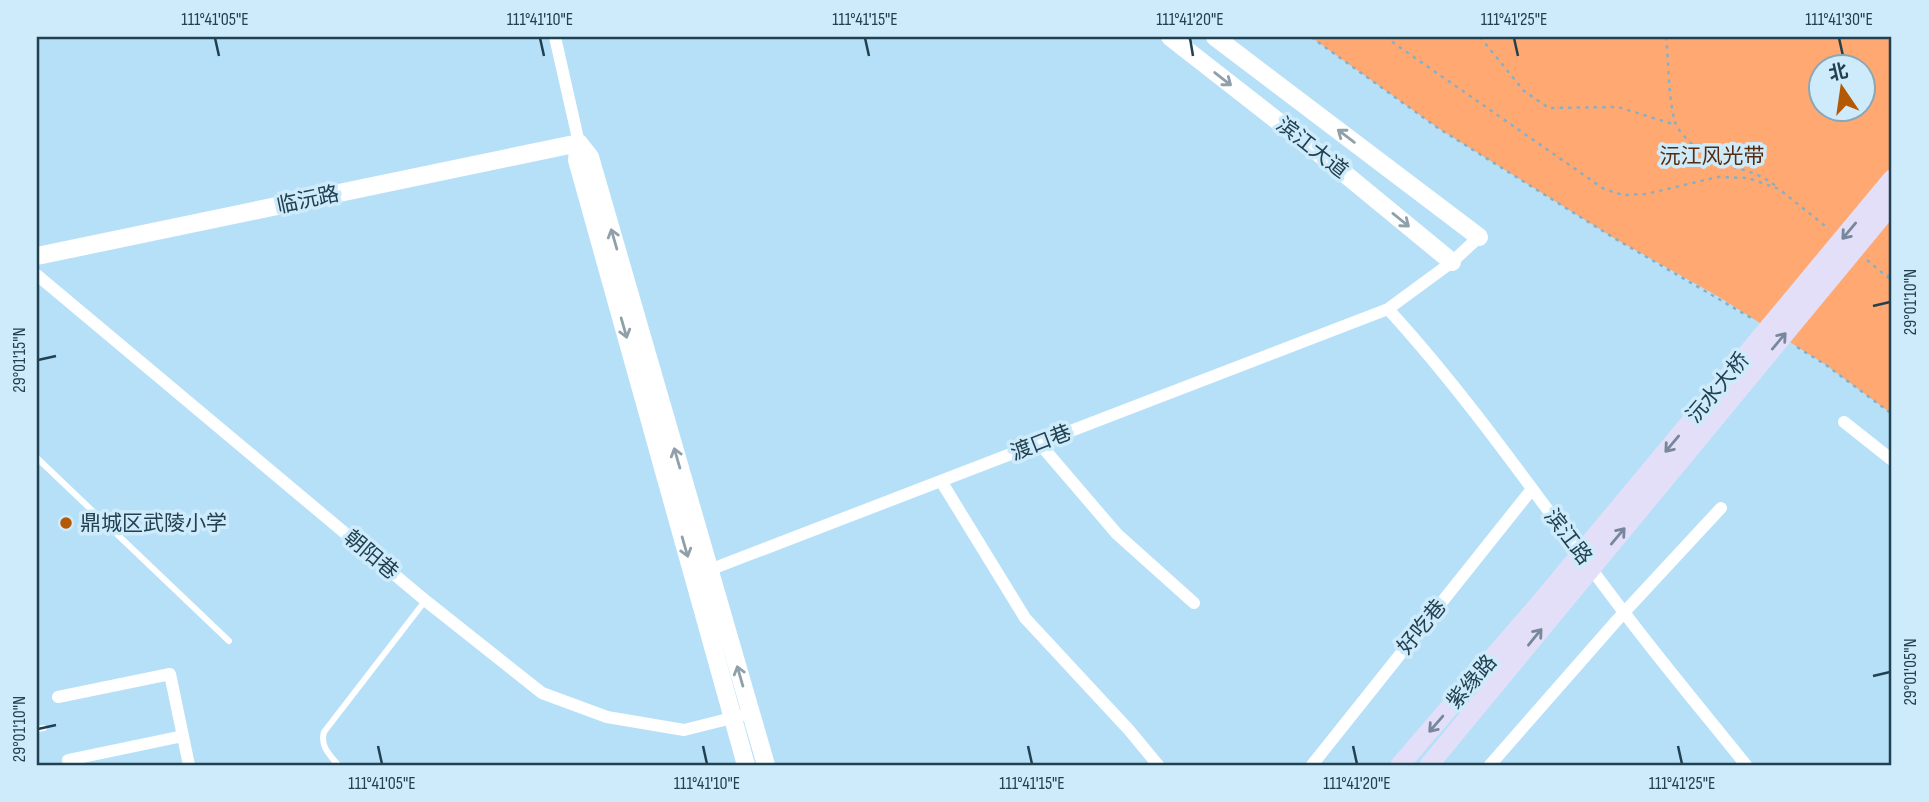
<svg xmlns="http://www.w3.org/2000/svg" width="1929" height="802" font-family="'Sofia Sans Condensed','Noto Sans SC',sans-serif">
  <rect width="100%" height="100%" fill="#b5e0f8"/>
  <path fill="#ffa872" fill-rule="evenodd" d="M1311 37H1892V414L1826 365 1719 297 1614 238 1438 128ZM1820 66H1862V108H1820Z"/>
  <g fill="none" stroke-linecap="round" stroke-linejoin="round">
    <path stroke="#88b0c5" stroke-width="2.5" stroke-dasharray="3.5 5" stroke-linecap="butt" d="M1311 37 1438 128 1614 238 1753 319
      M1385 37 1604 189 1623 195 1646 194 1718 177 1748 178 1779 189 1829 229
      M1480 37 1524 91 1549 108 1618 107 1676 125
      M1666 37C1669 63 1668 97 1675 122 1678 133 1703 156 1713 160 1736 170 1755 169 1777 187
      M1867 260 1892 281
      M1887 277 1892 271
      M1797 347 1826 365 1892 414"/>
    <path stroke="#fff" stroke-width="6" d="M37 458 229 641
      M37 729 44 728
      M338 765C329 754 320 746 324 732L425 601"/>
    <path stroke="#fff" stroke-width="12" d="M555 37 579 143
      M37 275 426 601 542 693 607 717 684 730 740 716
      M1388 309C1474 403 1546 510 1623 611 1663 664 1705 714 1746 765
      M1844 422 1892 460
      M1039 443 1117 534 1194 603
      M941 481 1025 618 1129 730 1158 765
      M704 572 1388 309 1452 262 1479 237
      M58 697 170 674 189 765
      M68 760 183 736
      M1312 765 1532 489
      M1490 765 1618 619 1721 508"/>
    <path stroke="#fff" stroke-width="18" d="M1170 37 1339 169 1452 262
      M1215 37 1479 237
      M579 143 590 157 766 765
      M579 143 577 160 746 765
      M37 256 579 143"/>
    <path stroke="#e3dff9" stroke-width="19" d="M1400 765 1544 598 1892 179
      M1429 765 1892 204"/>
  </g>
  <defs><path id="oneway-shaft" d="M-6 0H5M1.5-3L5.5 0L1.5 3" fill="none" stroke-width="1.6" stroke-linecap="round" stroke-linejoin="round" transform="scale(1.75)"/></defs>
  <g stroke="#90a0a8">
    <use href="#oneway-shaft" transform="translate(1223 79) rotate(38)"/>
    <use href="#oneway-shaft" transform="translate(1346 136) rotate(-143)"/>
    <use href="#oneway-shaft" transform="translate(1401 220) rotate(39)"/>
    <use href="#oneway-shaft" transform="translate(614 239) rotate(-106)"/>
    <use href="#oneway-shaft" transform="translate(624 328) rotate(74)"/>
    <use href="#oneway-shaft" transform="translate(677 458) rotate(-106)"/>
    <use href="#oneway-shaft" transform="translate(685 547) rotate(74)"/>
    <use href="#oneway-shaft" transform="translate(740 676) rotate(-106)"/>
  </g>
  <g stroke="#78889c">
    <use href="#oneway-shaft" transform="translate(1849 231) rotate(130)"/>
    <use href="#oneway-shaft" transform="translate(1779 341) rotate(-50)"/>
    <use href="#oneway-shaft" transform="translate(1672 444) rotate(130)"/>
    <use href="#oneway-shaft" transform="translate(1618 536) rotate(-50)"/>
    <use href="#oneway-shaft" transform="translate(1535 637) rotate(-51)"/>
    <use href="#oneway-shaft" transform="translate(1436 724) rotate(131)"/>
  </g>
  <path fill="none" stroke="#214050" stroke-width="2.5" d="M215 38 219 56M540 38 544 56M865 38 869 56M1190 38 1193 56M1514 38 1518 56M1839 38 1843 56M1873 306 1890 302M38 360 56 356M1873 676 1890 672M38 729 56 725M378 746 382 764M703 746 707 764M1028 746 1032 764M1353 746 1357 764M1678 746 1682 764"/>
  <circle fill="#b55803" stroke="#ceebfb" stroke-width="2.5" cx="66" cy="523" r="7"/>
  <g text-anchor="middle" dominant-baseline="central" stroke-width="7" stroke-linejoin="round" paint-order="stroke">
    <g font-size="21" fill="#214050" stroke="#ceebfb">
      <text transform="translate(1312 148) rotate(38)">滨江大道</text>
      <text transform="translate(308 200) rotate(-12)">临沅路</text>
      <text transform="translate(1718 388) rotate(-50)">沅水大桥</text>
      <text transform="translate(1041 443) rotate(-21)">渡口巷</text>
      <text transform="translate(1568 537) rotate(53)">滨江路</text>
      <text transform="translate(371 555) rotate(40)">朝阳巷</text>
      <text transform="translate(1422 627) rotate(-51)">好吃巷</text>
      <text transform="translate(1472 682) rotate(-49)">紫缘路</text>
    </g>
    <g font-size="21" fill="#572b0b" stroke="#ceebfb">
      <text x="1712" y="156">沅江风光带</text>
    </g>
    <g font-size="21" fill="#214050" stroke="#ceebfb" text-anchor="start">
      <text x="80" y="523">鼎城区武陵小学</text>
    </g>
  </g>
  <rect width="1929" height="802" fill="none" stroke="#ceebfb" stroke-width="77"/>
  <g transform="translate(1842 88) rotate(347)"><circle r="33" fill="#ceebfb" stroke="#89a7b7" stroke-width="2"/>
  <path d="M0-5L12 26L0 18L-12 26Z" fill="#b55803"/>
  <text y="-10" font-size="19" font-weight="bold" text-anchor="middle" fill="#214050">北</text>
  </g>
  <rect x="38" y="38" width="1852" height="726" fill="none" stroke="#214050" stroke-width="2.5"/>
  <g font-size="18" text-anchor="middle" fill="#214050">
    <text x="215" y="25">111°41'05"E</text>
    <text x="540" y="25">111°41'10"E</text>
    <text x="865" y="25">111°41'15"E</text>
    <text x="1190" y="25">111°41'20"E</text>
    <text x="1514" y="25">111°41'25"E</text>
    <text x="1839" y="25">111°41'30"E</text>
    <text transform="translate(1910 302) rotate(-90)" y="6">29°01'10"N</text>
    <text transform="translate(19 360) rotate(-90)" y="6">29°01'15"N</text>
    <text transform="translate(1910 672) rotate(-90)" y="6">29°01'05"N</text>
    <text transform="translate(19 729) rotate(-90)" y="6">29°01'10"N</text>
    <text x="382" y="789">111°41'05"E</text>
    <text x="707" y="789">111°41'10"E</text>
    <text x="1032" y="789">111°41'15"E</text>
    <text x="1357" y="789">111°41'20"E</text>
    <text x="1682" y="789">111°41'25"E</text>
  </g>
</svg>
